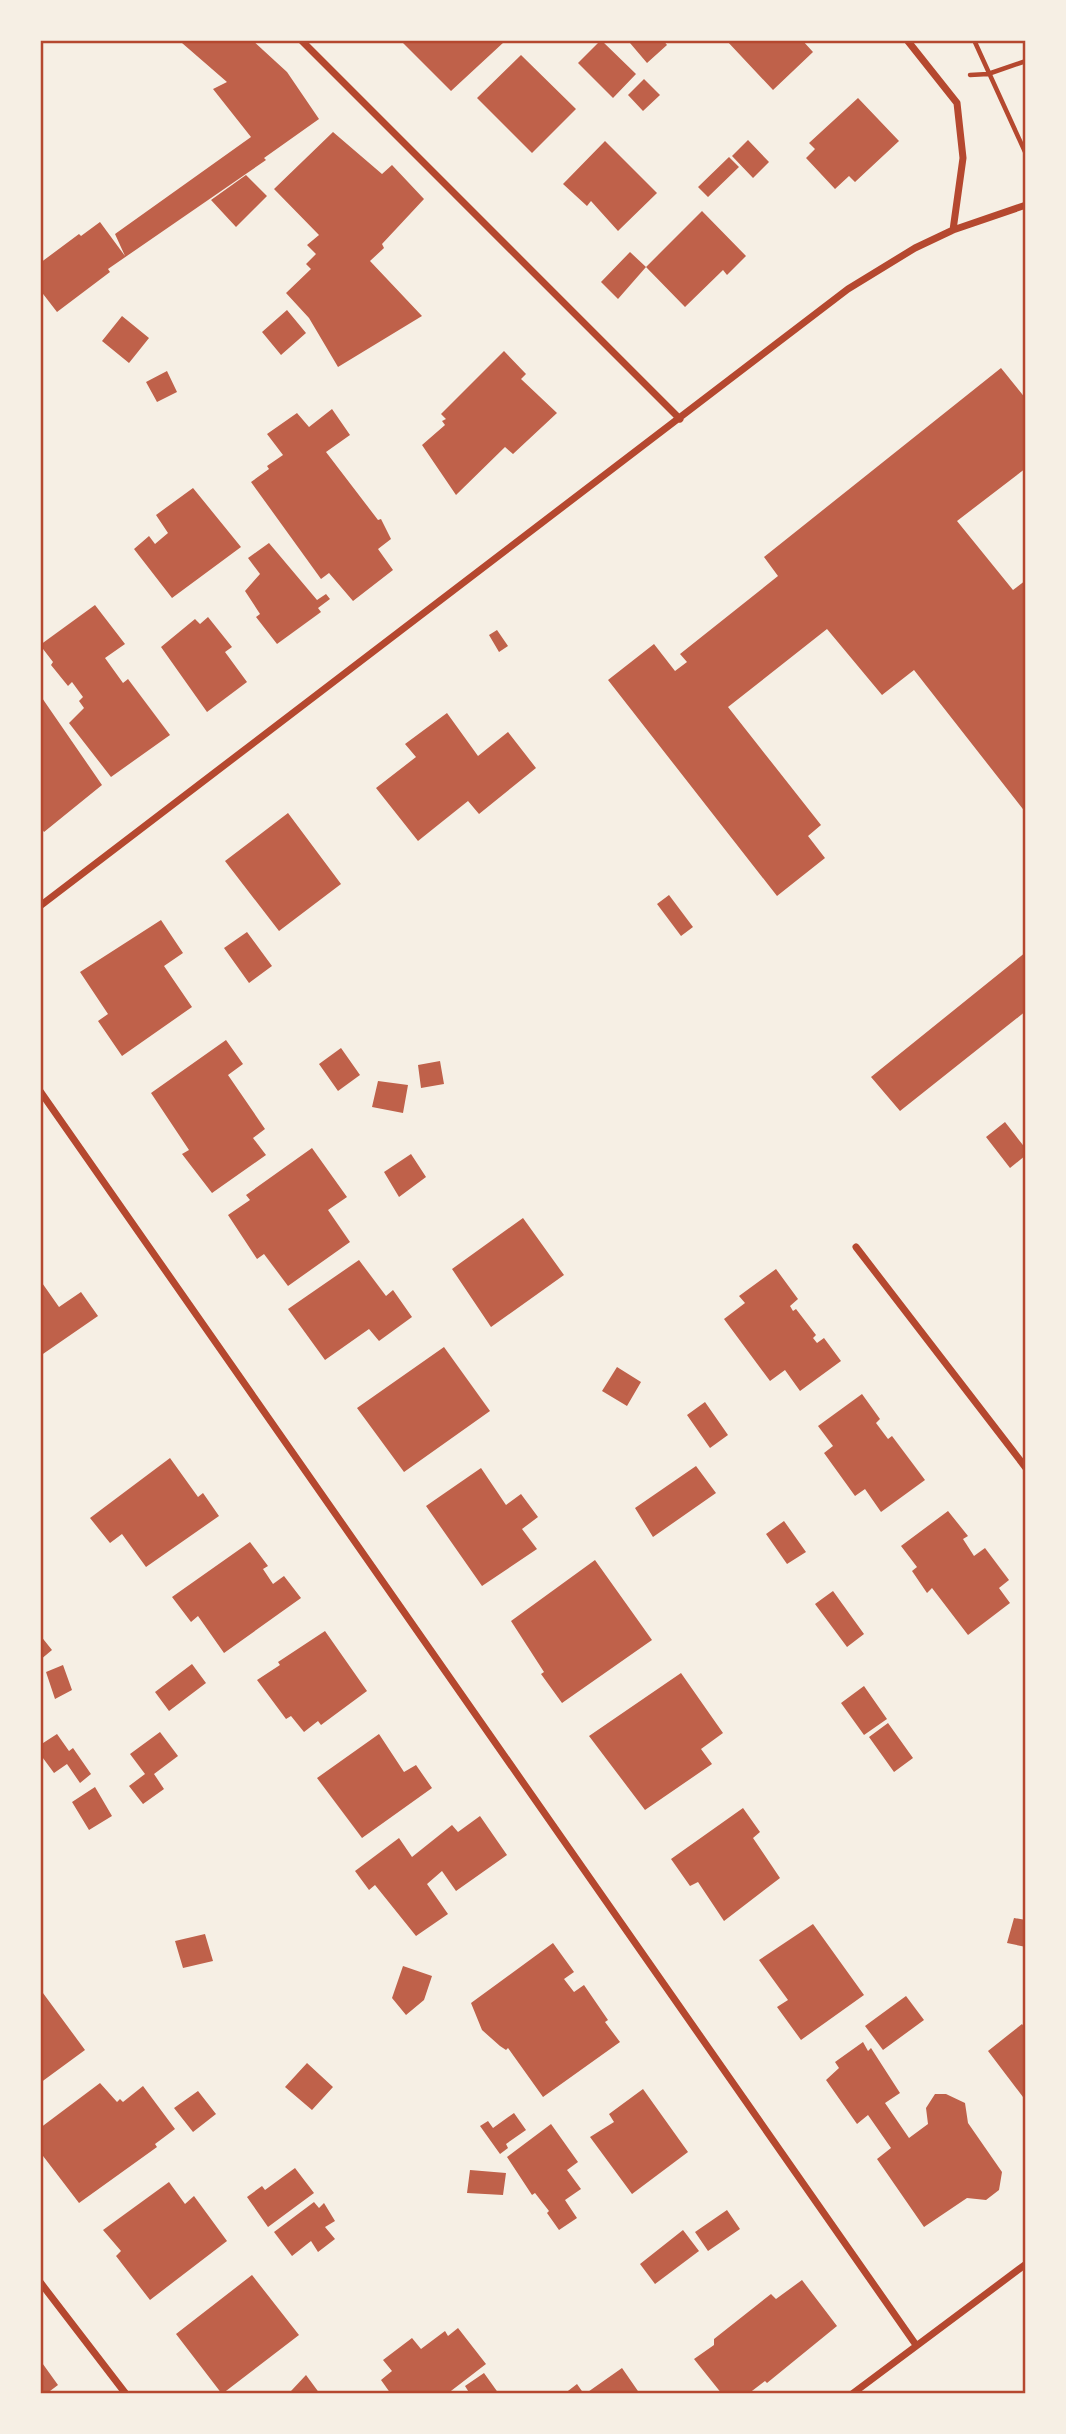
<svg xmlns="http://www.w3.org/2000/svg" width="1066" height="2434" font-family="'Asap Condensed',sans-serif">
  <rect width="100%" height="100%" fill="#f6efe4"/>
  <path fill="#bf614a" d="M184 40H252L287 72 319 119 264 158 266 160 108 269 110 272 57 312 40 290V263L79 234 81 236 100 222 125 256 115 234 251 137 213 89 227 82 182 43Z
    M400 40H502L504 42 451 91Z
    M601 40 636 74 613 98 578 63Z
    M633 40H663L667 45 647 63 630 43Z
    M726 40H802L813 52 773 90Z
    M521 55 576 109 532 153 477 98Z
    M644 79 660 95 643 111 628 95Z
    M858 98 899 141 855 182 849 176 835 189 806 158 815 149 809 143Z
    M333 132 382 174 392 165 424 199 382 244 384 248 370 261 422 316 338 367 309 318 286 293 311 269 306 264 316 254 307 245 319 235 274 189Z
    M748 140 769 162 753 178 732 156Z
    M605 141 657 193 618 231 591 201 587 206 563 184Z
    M729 157 739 167 708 197 698 187Z
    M246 175 267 196 236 227 211 200Z
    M702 211 746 256 727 275 723 270 685 307 646 267Z
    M630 252 646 267 618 299 601 282Z
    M287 310 306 333 281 355 262 332Z
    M122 316 149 338 129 363 102 341Z
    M504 351 526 374 521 379 557 413 513 454 505 447 456 495 422 445 445 425 442 421 446 419 441 414Z
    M1001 368 1026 399V468L957 521 1013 590 1026 580V813L914 670 882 695 827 629 728 707 821 825 808 836 825 858 777 896 608 680 654 644 675 671 687 662 680 654 778 576 764 557Z
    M167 371 177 392 157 402 146 382Z
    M332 409 350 435 326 452 378 520 381 519 391 539 378 549 393 570 353 601 329 573 321 579 251 482 269 469 267 466 283 455 267 434 297 413 309 427Z
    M193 488 241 547 172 598 134 549 149 536 155 544 168 533 156 515Z
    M269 543 317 600 326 594 330 599 318 608 321 612 277 644 256 617 260 614 245 591 260 574 248 558Z
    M95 605 125 644 105 658 123 683 128 679 170 735 111 777 69 723 84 708 79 701 83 697 72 682 68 686 51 665 53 662 40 645Z
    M208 617 232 647 225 652 247 682 207 712 161 647 195 619 200 624Z
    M497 630 508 646 499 652 489 635Z
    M40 695 102 785 44 832 40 826Z
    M447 713 478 756 508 732 536 768 479 814 468 801 418 841 376 788 416 757 405 744Z
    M288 813 341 884 279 931 225 861Z
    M669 895 693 927 681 936 657 904Z
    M161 920 183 953 164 966 192 1007 122 1056 98 1021 108 1014 80 972Z
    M247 932 272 966 249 983 224 948Z
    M1026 952V1011L900 1111 871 1077Z
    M226 1040 243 1064 228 1075 265 1129 253 1138 266 1155 212 1193 182 1154 189 1150 151 1093Z
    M341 1048 360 1075 338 1091 319 1064Z
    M440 1061 444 1084 421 1088 418 1065Z
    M378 1081 408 1085 403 1113 372 1107Z
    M1005 1122 1026 1149V1155L1010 1168 986 1137Z
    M312 1148 347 1197 328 1210 350 1242 288 1286 264 1254 257 1259 228 1215 250 1200 246 1195Z
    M411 1154 426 1177 399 1197 384 1172Z
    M523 1218 564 1275 491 1327 452 1269Z
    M359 1260 386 1296 393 1290 412 1317 379 1341 369 1329 325 1360 288 1309Z
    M776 1269 798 1299 790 1306 793 1311 796 1309 816 1335 813 1338 817 1343 824 1338 841 1361 800 1391 785 1370 770 1381 724 1319 745 1303 739 1296Z
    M40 1280 59 1307 81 1292 98 1316 40 1356Z
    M444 1347 490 1411 404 1472 357 1408Z
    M617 1367 641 1382 627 1406 602 1391Z
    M862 1394 880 1419 876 1423 888 1439 892 1436 925 1480 881 1512 865 1489 855 1496 824 1453 833 1446 818 1426Z
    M705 1402 728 1435 710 1448 687 1415Z
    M170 1458 198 1497 203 1493 219 1516 146 1567 122 1534 110 1543 90 1518Z
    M696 1466 716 1493 653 1537 635 1508Z
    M481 1468 506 1505 521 1494 538 1517 522 1529 537 1549 482 1586 426 1506Z
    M948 1511 968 1536 963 1539 974 1556 985 1548 1009 1580 999 1588 1010 1603 968 1635 932 1588 927 1593 912 1571 917 1567 901 1546Z
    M784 1521 806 1552 787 1564 766 1534Z
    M250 1542 268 1566 263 1569 273 1584 284 1576 301 1598 224 1653 198 1616 191 1622 172 1597Z
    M595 1560 652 1640 562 1703 541 1674 544 1672 511 1621Z
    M833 1591 864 1634 847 1647 815 1604Z
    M325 1631 367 1691 321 1725 318 1721 304 1732 291 1716 286 1719 257 1680 280 1665 278 1662Z
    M40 1635 52 1650 40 1660Z
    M192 1664 206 1683 169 1711 155 1692Z
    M63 1665 72 1690 55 1699 46 1672Z
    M681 1673 723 1733 701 1749 712 1764 645 1810 589 1736Z
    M864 1686 887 1719 864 1735 841 1703Z
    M888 1723 913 1758 894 1772 869 1737Z
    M160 1732 178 1756 154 1774 164 1789 143 1804 129 1786 145 1774 130 1754Z
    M57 1734 69 1751 73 1748 91 1774 80 1783 67 1764 54 1773 40 1754V1745Z
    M379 1734 404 1772 416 1765 432 1788 362 1838 317 1778Z
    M95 1787 112 1816 89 1830 72 1802Z
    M743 1808 760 1832 753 1838 780 1878 724 1921 698 1882 690 1886 671 1859Z
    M480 1816 507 1855 456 1891 442 1871 427 1884 448 1914 416 1936 375 1885 369 1890 355 1871 399 1838 412 1857 452 1825 458 1832Z
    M1014 1918 1026 1920V1947L1007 1943Z
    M813 1924 864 1995 801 2040 777 2007 788 2000 759 1960Z
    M205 1934 213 1961 183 1968 175 1941Z
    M553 1943 574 1972 564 1979 574 1992 584 1985 608 2020 605 2022 620 2042 543 2097 508 2048 506 2050 500 2046 482 2030 471 2003Z
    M403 1966 432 1976 424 2000 406 2015 392 1998Z
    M40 1989 85 2050 40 2083Z
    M906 1996 924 2020 883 2050 865 2026Z
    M1022 2024 1026 2029V2101L988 2051Z
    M863 2042 868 2051 871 2048 900 2093 885 2103 909 2138 928 2124 926 2108 935 2094H946L965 2103 968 2123 1002 2172 999 2190 986 2200 967 2198 924 2227 877 2159 891 2148 868 2115 857 2124 826 2080 839 2068 835 2062Z
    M307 2063 333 2087 312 2110 285 2087Z
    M100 2083 117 2102 120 2099 123 2102 143 2086 175 2129 155 2144 157 2147 79 2203 40 2152V2128Z
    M643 2089 688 2152 632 2194 590 2137 614 2122 609 2114Z
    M198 2091 216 2114 193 2132 174 2108Z
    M514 2113 526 2130 506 2144 508 2148 500 2154 480 2126 488 2121 493 2128Z
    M551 2124 578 2162 567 2170 581 2189 565 2200 577 2218 559 2230 547 2213 549 2211 535 2193 532 2195 507 2157Z
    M295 2168 314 2193 268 2227 247 2197 262 2186 265 2190Z
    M470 2170 506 2173 503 2195 467 2193Z
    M169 2182 185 2204 194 2196 227 2241 150 2300 116 2256 121 2251 103 2230Z
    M314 2202 319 2208 324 2203 335 2221 325 2227 335 2239 318 2252 311 2241 292 2256 274 2232Z
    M727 2210 740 2229 708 2251 695 2232Z
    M683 2230 699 2251 655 2284 640 2264Z
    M252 2275 299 2335 222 2394 176 2334Z
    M802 2280 837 2326 767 2383 765 2381 748 2394H722L694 2359 714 2345V2339L771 2294 776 2299Z
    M458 2328 486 2364 447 2394H391L381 2380 392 2371 383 2360 412 2338 421 2349 445 2331 448 2336Z
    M40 2360 58 2385 46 2394H40Z
    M622 2368 640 2394H585Z
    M484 2373 499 2394H470L465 2386Z
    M306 2375 320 2394H287L291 2391Z
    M577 2384 584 2394H564Z"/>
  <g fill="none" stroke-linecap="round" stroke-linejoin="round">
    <path stroke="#b5482f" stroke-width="4.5" d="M974 40 1026 154
      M970 75 988 74 1026 61"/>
    <path stroke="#b5482f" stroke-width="7" d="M301 40 680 419
      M907 40 957 103 963 158 953 230
      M40 906 848 289 915 248 953 230 1026 205
      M40 1091 916 2345
      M856 1247 1026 1468
      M40 2282 126 2394
      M852 2394 1026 2264"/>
  </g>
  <rect width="1066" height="2434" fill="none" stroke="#f6efe4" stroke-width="84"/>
  <rect x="42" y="42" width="982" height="2350" fill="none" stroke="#b5482f" stroke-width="2.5"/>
</svg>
